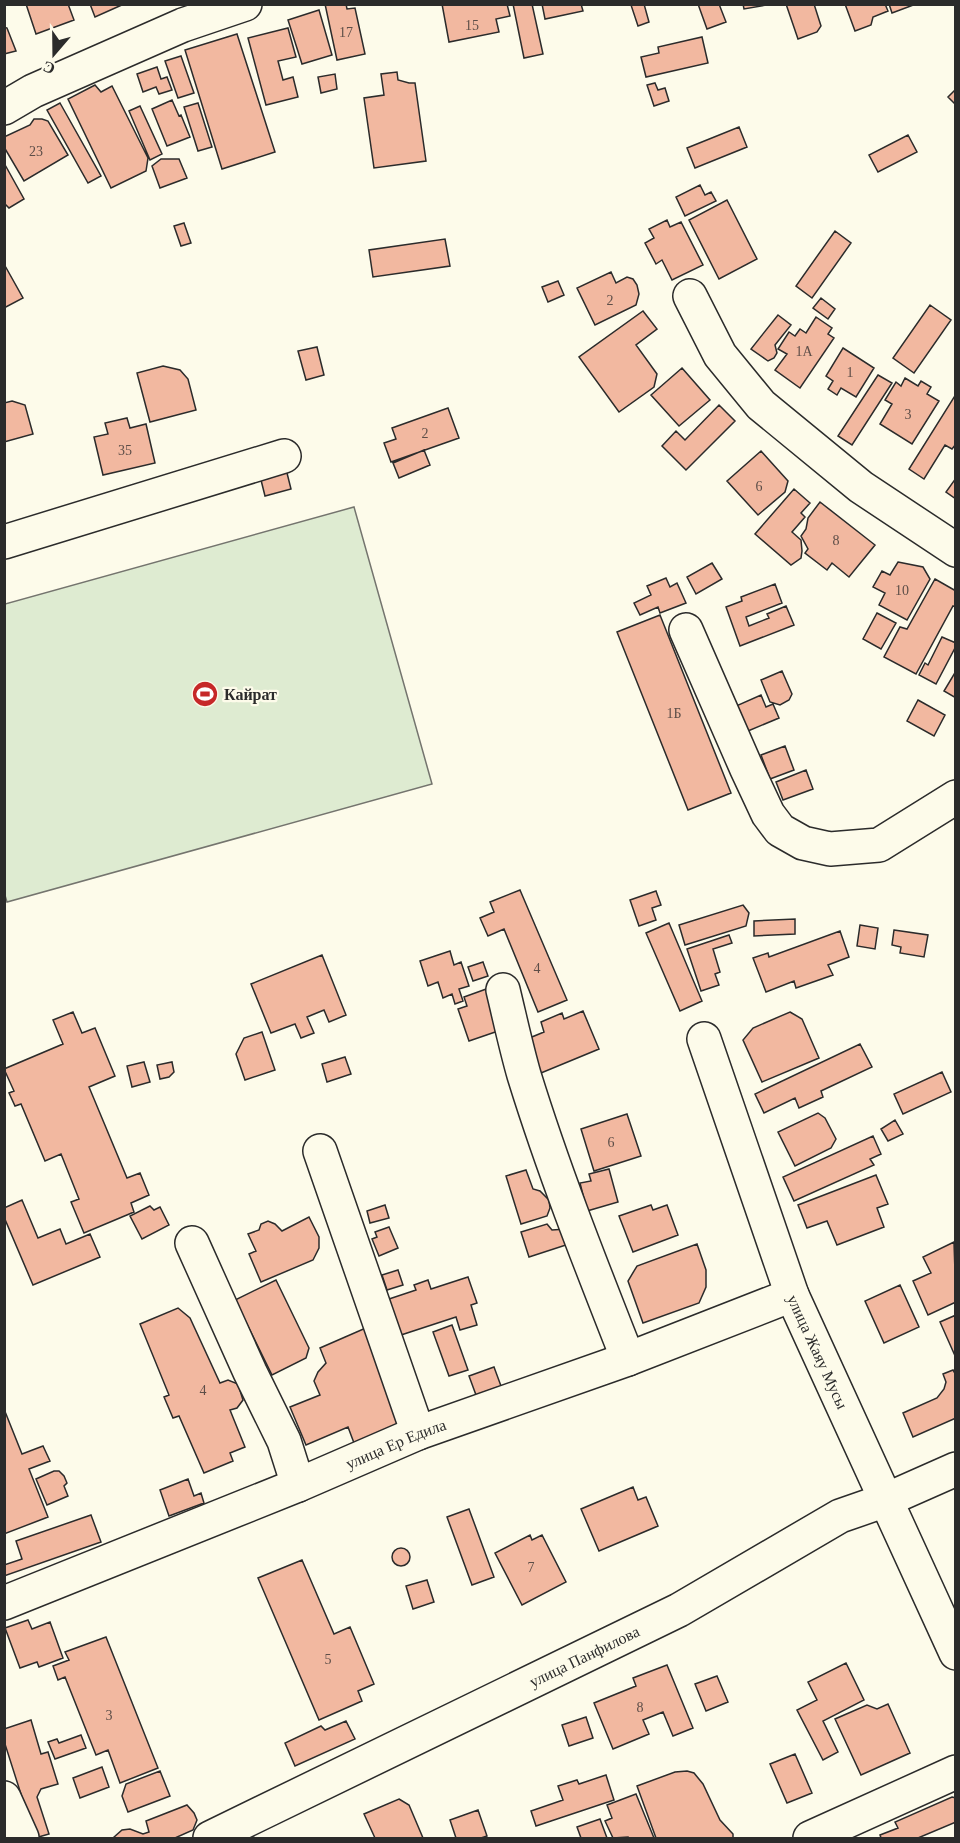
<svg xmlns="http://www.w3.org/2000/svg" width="960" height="1843" font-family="'Times New Roman',serif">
  <rect width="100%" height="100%" fill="#fdfbea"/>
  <path fill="#deebd1" stroke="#74746e" stroke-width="1.5" d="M354 507 432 784 7 902 4 892 5 604Z"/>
  <path fill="#f2b8a0" stroke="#2b2b2b" stroke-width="1.5" d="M26 4H68L74 20 36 34Z
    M90 4H124L95 17Z
    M325 4H346L347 9 355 8 365 54 337 60Z
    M442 4H507L510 16 496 19 499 32 449 42Z
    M513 4H532L543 54 524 58Z
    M542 4H581L583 11 545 19Z
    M644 4 649 22 638 26 631 5Z
    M698 4H719L726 22 707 29Z
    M743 4H772L744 9Z
    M786 4H814L821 26 817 32 798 39Z
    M845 4H885L888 11 873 17 871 25 855 31Z
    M889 4H916L892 13Z
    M319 10 332 55 302 64 288 20Z
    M4 27 7 28 16 51 4 54Z
    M288 28 296 57 278 61 283 80 293 77 298 97 266 105 248 38Z
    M237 34 275 152 222 169 185 50Z
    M702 37 708 63 646 77 641 57 659 53 658 47Z
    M181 56 194 93 178 98 165 61Z
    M157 67 161 79 167 77 172 90 159 94 156 87 143 92 137 74Z
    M397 72 398 80 409 83H415L426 161 374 168 364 98 384 95 381 74Z
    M335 74 337 89 321 93 318 77Z
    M655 83 658 90 665 88 669 101 654 106 647 85Z
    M95 85 101 92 112 86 148 158 146 171 111 188 68 99Z
    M956 89V105L948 97Z
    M172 100 179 116 181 115 190 137 167 146 152 109Z
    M60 103 101 176 88 183 47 110Z
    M198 103 212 147 198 151 184 107Z
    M140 106 162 154 150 160 129 111Z
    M34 119H42L48 121 68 155 24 181 4 147V137L30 125Z
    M739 127 747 147 695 168 687 148Z
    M908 135 917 152 878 172 869 155Z
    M161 159H179L187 178 160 188 152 166Z
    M4 163 24 199 9 208 4 203Z
    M700 185 705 195 711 192 716 201 685 216 676 197Z
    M727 200 757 259 719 279 689 220Z
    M667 220 670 227 681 222 703 265 672 280 662 260 656 264 645 243 654 238 649 229Z
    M184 223 191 243 181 246 174 226Z
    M835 231 851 243 812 298 796 286Z
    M445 239 450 266 373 277 369 250Z
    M4 264 23 298 4 308Z
    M611 272 616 283 627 277 633 279 637 285 639 294 636 305 595 325 577 288Z
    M558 281 564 295 548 302 542 287Z
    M821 298 835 309 828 319 813 308Z
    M930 305 951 320 914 373 893 358Z
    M643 311 657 329 636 345 657 374 654 387 619 412 579 357Z
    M778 315 791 325 775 345 777 353 774 358 768 361 751 349Z
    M816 317 832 328 828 334 834 338 800 388 775 370 787 354 778 349 789 332 795 336 800 329 806 333Z
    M317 347 324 375 306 380 298 351Z
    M843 348 874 368 856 397 841 388 837 395 828 389 833 381 826 376Z
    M163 366 180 370 188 379 196 410 150 422 137 373Z
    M682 368 710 400 679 426 651 395Z
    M878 375 892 383 852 445 838 436Z
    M905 378 918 386 921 381 931 387 927 394 939 401 912 444 880 424 892 404 885 400 896 382 901 386Z
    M956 394V444L952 449 945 445 924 479 909 469Z
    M12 401 25 405 33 434 4 442V403Z
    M719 405 735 421 686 470 662 446 676 431 685 440Z
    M448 408 459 438 391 462 384 443 396 439 392 428Z
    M127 418 130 428 146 424 155 463 103 475 94 437 108 434 105 423Z
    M424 450 430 465 399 478 393 463Z
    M761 451 788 481 785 492 758 515 727 481Z
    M286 469 291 489 265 496 261 480 270 478 268 474Z
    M956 478V499L946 492Z
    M794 489 810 503 801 513 805 517 792 532 801 540 802 551 801 558 791 565 755 534Z
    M820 502 875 545 849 577 832 563 827 570 805 553 808 549 801 536 806 529 808 518Z
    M898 562 923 567 930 579 907 620 879 605 885 593 873 587 882 571 890 575Z
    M712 563 722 579 696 594 687 577Z
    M666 578 670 587 677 583 686 603 660 613 658 607 640 615 634 603 651 595 647 586Z
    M935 579 956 591V607L953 606 916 674 884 657 900 627 907 629Z
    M775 584 782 603 746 617 749 626 769 618 767 614 786 606 794 625 740 646 726 607 742 601 741 597Z
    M877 613 896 623 881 649 863 639Z
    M660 615 731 793 688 810 617 632Z
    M942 637 956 643V646L936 684 919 675 925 663 928 665Z
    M782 671 792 694 789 700 780 705 770 702 761 680Z
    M956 671V698L944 691Z
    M761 695 766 707 773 704 779 718 748 731 736 706Z
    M918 700 945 715 934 736 907 721Z
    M785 746 794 770 770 779 761 755Z
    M806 770 813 789 783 800 776 782Z
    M520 890 567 1000 538 1012 504 929 488 936 480 918 494 912 490 902Z
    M656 891 661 905 652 908 656 920 639 926 630 900Z
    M743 905 749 913 746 926 685 945 679 925Z
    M795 919V934L754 936V921Z
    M669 923 702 1001 680 1011 646 933Z
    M860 925 878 928 875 949 857 946Z
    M894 930 928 935 924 957 900 953 901 947 892 945Z
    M840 931 849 957 828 965 833 975 796 988 794 981 766 992 753 958 768 953 769 957Z
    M729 935 732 943 713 949 720 972 715 974 719 985 701 991 687 949Z
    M450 951 454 965 461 962 469 986 459 989 463 1001 455 1004 452 994 443 998 438 982 428 986 420 961Z
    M322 955 346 1015 329 1022 324 1010 307 1017 314 1033 301 1038 295 1024 271 1033 251 984Z
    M483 962 488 976 473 981 468 967Z
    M489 988 504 1029 469 1041 458 1009 467 1006 464 997Z
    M583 1011 599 1049 541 1073 527 1039 544 1032 541 1022 562 1013 564 1019Z
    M73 1012 82 1033 95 1028 115 1076 89 1087 127 1178 140 1173 149 1195 131 1203 134 1212 84 1233 71 1202 79 1199 61 1154 45 1161 21 1104 15 1106 9 1093 14 1091 4 1069 63 1044 53 1020Z
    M790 1012 802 1019 819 1058 762 1082 743 1040 753 1028Z
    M262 1032 275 1070 245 1080 236 1054 244 1038Z
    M860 1044 872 1067 821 1091 823 1097 799 1108 795 1098 764 1113 755 1094Z
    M345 1057 351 1074 327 1082 322 1064Z
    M144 1062 150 1082 132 1087 127 1066Z
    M172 1062 174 1072 169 1077 160 1079 157 1065Z
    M942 1072 951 1092 903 1114 894 1094Z
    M818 1113 825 1118 836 1139 831 1148 795 1166 778 1132Z
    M627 1114 641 1156 594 1171 581 1129Z
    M895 1120 903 1134 888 1141 881 1129Z
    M873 1136 881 1154 870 1159 874 1165 794 1201 783 1177Z
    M609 1169 618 1202 587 1211 580 1183 591 1181 589 1174Z
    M526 1170 533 1189 540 1191 549 1200 550 1208 547 1216 521 1224 506 1176Z
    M876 1175 888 1204 877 1208 884 1227 837 1245 827 1221 807 1228 798 1205Z
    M22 1200 38 1238 60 1229 66 1244 90 1234 100 1257 33 1285 4 1217V1208Z
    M385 1205 389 1218 370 1223 367 1211Z
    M651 1205 653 1210 667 1205 678 1235 633 1252 619 1216Z
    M150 1206 154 1210 160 1207 169 1225 142 1239 130 1216Z
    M309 1217 319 1237V1248L313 1260 261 1282 249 1254 256 1251 248 1234 259 1230 261 1224 268 1221 275 1224 282 1231Z
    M547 1224 552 1230 566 1229 569 1244 529 1257 521 1232Z
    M389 1227 398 1248 379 1256 372 1239 377 1237 375 1232Z
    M954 1242 956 1302 928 1315 913 1281 931 1273 923 1257Z
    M697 1244 706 1270V1287L699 1303 643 1323 628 1281 637 1266Z
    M398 1270 403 1285 387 1290 382 1275Z
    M468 1277 477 1303 471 1305 477 1325 460 1330 456 1317 401 1335 389 1299 416 1290 414 1285 428 1280 431 1289Z
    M276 1280 309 1348 306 1358 272 1375 235 1300Z
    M900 1285 919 1327 884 1343 865 1301Z
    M178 1308 190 1318 220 1383 228 1380 238 1384 243 1400 237 1408 230 1410 245 1447 230 1453 233 1461 204 1473 179 1416 173 1418 164 1397 169 1395 140 1324Z
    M956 1315V1358L940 1322Z
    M452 1325 468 1370 449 1376 433 1332Z
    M368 1327 407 1421 354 1443 348 1427 306 1445 290 1407 320 1395 314 1381 318 1372 326 1363 320 1348Z
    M494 1367 501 1386 476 1395 469 1376Z
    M953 1370 956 1375V1418L913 1437 903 1413 937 1398 944 1389 946 1382 943 1374Z
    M4 1409 22 1454 43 1446 50 1461 29 1469 48 1517 4 1534Z
    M54 1471H59L64 1476 67 1483 64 1486 68 1496 47 1505 36 1479Z
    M188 1479 194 1496 201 1493 204 1503 169 1516 160 1490Z
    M633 1487 638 1500 646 1497 658 1526 599 1551 581 1509Z
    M469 1509 494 1577 472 1585 447 1517Z
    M91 1515 101 1542 4 1576V1565L22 1559 16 1541Z
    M530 1535 532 1540 542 1535 566 1582 522 1605 495 1553Z
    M392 1557a9 9 0 1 1 18 0a9 9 0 1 1-18 0Z
    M302 1560 334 1634 350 1627 374 1684 358 1691 362 1701 319 1720 258 1578Z
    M427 1580 434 1602 413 1609 406 1586Z
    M28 1620 32 1629 50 1622 63 1658 39 1667 37 1662 20 1668 5 1628Z
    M106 1637 158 1768 120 1783 108 1750 96 1755 65 1677 58 1680 53 1666 69 1660 65 1652Z
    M846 1663 864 1700 823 1721 838 1752 823 1760 797 1710 817 1700 808 1682Z
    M667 1665 693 1728 673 1736 663 1712 643 1720 649 1734 613 1749 594 1703 636 1686 633 1678Z
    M717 1676 728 1702 706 1711 695 1684Z
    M888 1704 910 1753 861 1775 835 1719 867 1705 877 1709Z
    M586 1717 593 1738 569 1746 562 1725Z
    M31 1720 41 1754 48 1752 58 1784 41 1789 37 1797 49 1834 35 1838 4 1741V1729Z
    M346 1721 355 1739 295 1766 285 1743 321 1726 325 1730Z
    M81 1735 86 1748 55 1759 48 1742 57 1739 59 1743Z
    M795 1754 812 1793 787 1803 770 1764Z
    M102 1767 109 1787 80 1798 73 1778Z
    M160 1771 170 1796 128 1812 122 1796 126 1784Z
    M687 1771 694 1773 703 1784 720 1820 733 1834V1838H656L637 1786 675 1772Z
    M606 1775 614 1800 536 1826 531 1811 563 1800 558 1786 577 1780 579 1784Z
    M636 1794 654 1838H628V1837L613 1838 605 1821 612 1818 607 1805Z
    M952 1797 956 1798V1822L918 1838H881L880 1835 898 1828 895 1822Z
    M399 1799 409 1805 423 1838H375L364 1814Z
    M187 1805 194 1813 197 1820 193 1830 175 1838H113L122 1830 130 1829 143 1834 149 1832 146 1821Z
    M478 1810 487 1836 481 1838H456L450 1820Z
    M600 1819 607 1838H581L577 1827Z"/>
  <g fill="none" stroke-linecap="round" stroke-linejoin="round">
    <g stroke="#2b2b2b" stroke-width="36">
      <g id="minor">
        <path d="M4 108 33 91 183 25 245 4"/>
        <path d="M690 296 720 355 761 405 861 487 956 550"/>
        <path d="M4 542 284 456"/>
        <path d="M686 630 746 767 768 814 780 830 803 843 830 849 879 845 956 797"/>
        <path d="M503 990C510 1019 516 1047 524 1075 554 1172 591 1265 628 1359"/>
        <path id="s1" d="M704 1039 792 1295 956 1653"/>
        <path d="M320 1151 418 1433"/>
        <path d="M192 1243 250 1372 284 1441 298 1485"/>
        <path id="s2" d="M4 1603 298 1485 418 1433 628 1359 792 1295"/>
        <path d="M4 1798 22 1838"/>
        <path id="s3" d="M210 1838 679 1610 840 1516 886 1500 956 1469"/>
        <path d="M810 1838 956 1772"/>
      </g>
    </g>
    <use href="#minor" stroke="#fdfbea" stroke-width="33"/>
  </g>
  <defs>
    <g id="stadium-disc" transform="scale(1.35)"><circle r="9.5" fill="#c62828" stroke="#fdfbea"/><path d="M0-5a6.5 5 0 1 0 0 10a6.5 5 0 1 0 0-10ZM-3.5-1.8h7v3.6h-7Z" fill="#fff"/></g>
  </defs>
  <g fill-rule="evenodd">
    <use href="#stadium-disc" x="205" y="694"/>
  </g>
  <g text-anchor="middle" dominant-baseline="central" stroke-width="4.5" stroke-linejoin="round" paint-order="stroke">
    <g font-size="14" fill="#5d4e48">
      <text x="472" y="25">15</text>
      <text x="346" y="32">17</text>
      <text x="36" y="151">23</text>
      <text x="610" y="300">2</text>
      <text x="804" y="351">1А</text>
      <text x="850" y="372">1</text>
      <text x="908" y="414">3</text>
      <text x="425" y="433">2</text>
      <text x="125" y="450">35</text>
      <text x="759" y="486">6</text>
      <text x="836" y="540">8</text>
      <text x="902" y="590">10</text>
      <text x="674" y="713">1Б</text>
      <text x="537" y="968">4</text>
      <text x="611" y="1142">6</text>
      <text x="203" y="1390">4</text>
      <text x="531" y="1567">7</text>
      <text x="328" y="1659">5</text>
      <text x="640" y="1707">8</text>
      <text x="109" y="1715">3</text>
    </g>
    <g font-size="16" font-weight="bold" fill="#2b2b2b" stroke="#fdfbea" text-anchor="start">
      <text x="224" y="694">Кайрат</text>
    </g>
    <g font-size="16" fill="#2b2b2b" stroke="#fdfbea">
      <text stroke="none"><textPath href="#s1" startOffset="333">улица Жаяу Мусы</textPath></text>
      <text stroke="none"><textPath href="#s2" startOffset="423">улица Ер Едила</textPath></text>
      <text stroke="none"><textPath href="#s3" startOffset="416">улица Панфилова</textPath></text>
    </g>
  </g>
  <rect width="960" height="1843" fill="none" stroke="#2b2b2b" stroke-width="12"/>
  <g transform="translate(54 54) rotate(200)" stroke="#fdfbea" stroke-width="4.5" paint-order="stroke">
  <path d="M0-4.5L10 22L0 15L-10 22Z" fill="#2b2b2b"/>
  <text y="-9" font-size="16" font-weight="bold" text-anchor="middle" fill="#2b2b2b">С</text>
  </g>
</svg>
